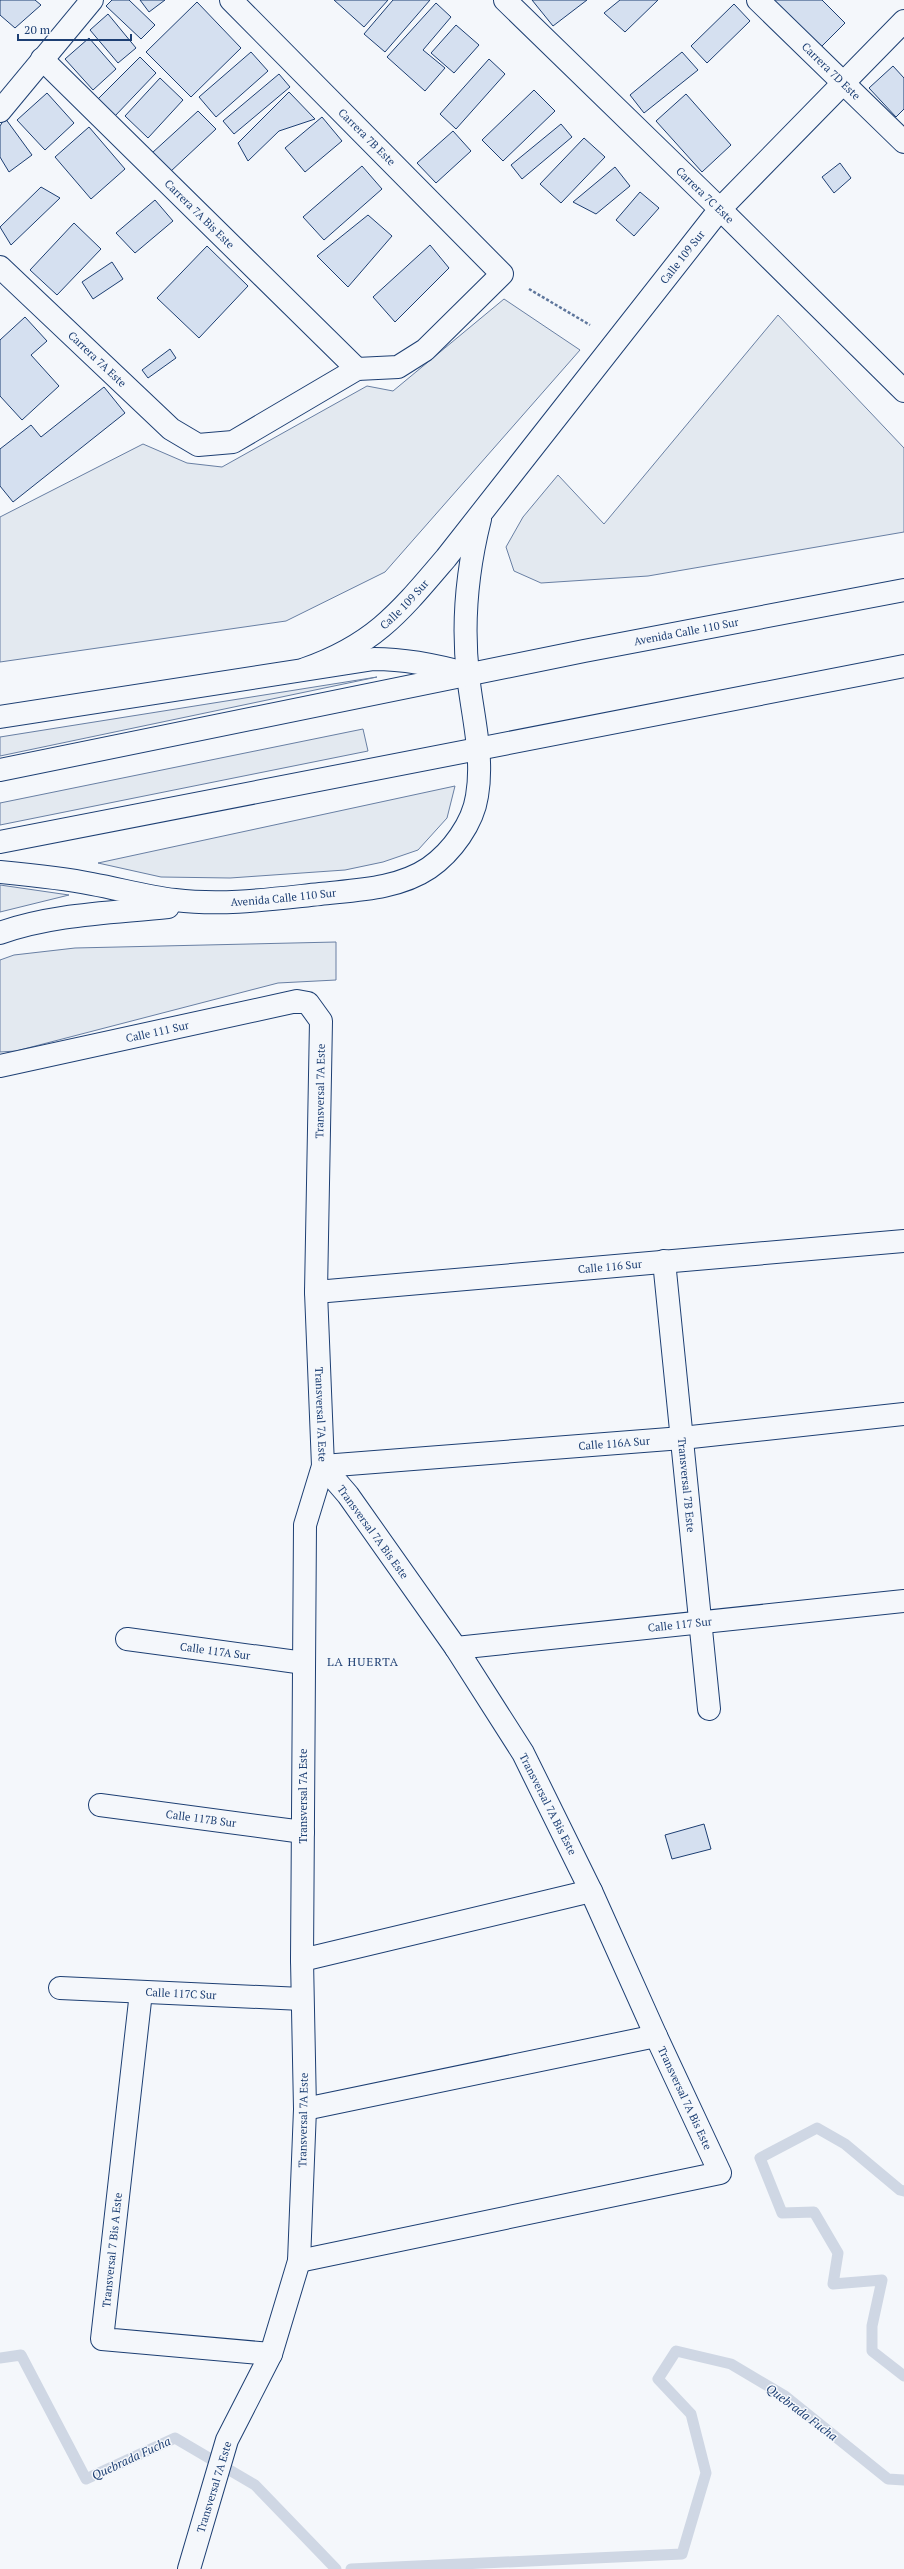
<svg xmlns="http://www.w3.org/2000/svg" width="904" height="2569" font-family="'PT Serif',serif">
  <rect width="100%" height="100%" fill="#f4f7fb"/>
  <path fill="#e3e9f0" stroke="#687fa3" d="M504 299 580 350 385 572 286 621 0 662V517L143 444 187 463 222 467 367 386 393 391Z
    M778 315 904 448V532L648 576 541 583 514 571 506 547 523 517 558 475 604 524Z
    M377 677 0 756V737Z
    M363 729 368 751 0 825V803Z
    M455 786 447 818 418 850 383 862 345 870 230 878 161 877 98 863Z
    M0 885 69 895 0 912Z
    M336 942V980L278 983 16 1051 0 1052V960L14 955 75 948Z"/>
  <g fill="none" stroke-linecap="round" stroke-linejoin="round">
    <path stroke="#cfd7e4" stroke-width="11" d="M904 2191 900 2190 845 2144 817 2128 760 2158 782 2213 814 2212 838 2253 833 2284 882 2280 872 2326V2351L904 2376
      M0 2358 21 2355 86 2479 175 2438 255 2485 336 2569
      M351 2569 682 2554 706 2473 691 2414 658 2379 676 2351 731 2364 785 2396 888 2479 904 2480"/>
  </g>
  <path fill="#d5e0f0" stroke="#1d3f73" d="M0 0H35L41 5 15 28 0 15Z
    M112 0H129L155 25 141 39 106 6Z
    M140 0H165L149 12Z
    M334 0H388L364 27Z
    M393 0H430L385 52 364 34Z
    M532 0H587L553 26Z
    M620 0H658L625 32 604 13Z
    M765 0H822L845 23 817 51Z
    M197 2 241 48 191 97 146 52Z
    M436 3 451 17 423 50 445 68 425 91 387 57Z
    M734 4 750 21 707 63 691 46Z
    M108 14 136 48 118 63 90 30Z
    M456 25 479 45 454 73 431 53Z
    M89 38 116 69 93 90 65 59Z
    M251 52 268 71 216 117 199 97Z
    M682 52 698 70 644 113 630 95Z
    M140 57 156 73 114 117 97 100Z
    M489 59 505 74 456 129 440 114Z
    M893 66 904 78V109L896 117 869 88Z
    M279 74 290 87 234 134 223 121Z
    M160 78 183 100 148 138 125 116Z
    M534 90 555 111 503 161 482 140Z
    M289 92 315 119 279 131 248 161 238 143Z
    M47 93 74 123 45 150 17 120Z
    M686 94 731 145 702 172 656 121Z
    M198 111 216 129 170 172 152 153Z
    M322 117 342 141 305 172 285 148Z
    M5 118 32 155 9 172 0 157V126Z
    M561 124 572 137 522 179 511 165Z
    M89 127 125 169 91 199 55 157Z
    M453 131 471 151 436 183 417 163Z
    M584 138 605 157 561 203 540 184Z
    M840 163 851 178 834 193 822 177Z
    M362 166 382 189 324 240 303 217Z
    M615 167 630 186 596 214 573 202Z
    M41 187 60 198 11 245 0 227Z
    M640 192 659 208 634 236 616 220Z
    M155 200 173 221 135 253 116 233Z
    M368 215 392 236 348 287 317 256Z
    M74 223 101 249 57 295 30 270Z
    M430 245 449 268 395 322 373 297Z
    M207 246 248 286 199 338 157 298Z
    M112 262 123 279 93 299 82 282Z
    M25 317 47 341 31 355 59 386 22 420 0 396V340Z
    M170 349 176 358 148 378 142 370Z
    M104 387 125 413 13 502 0 486V449L31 425 41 437Z
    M704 1824 711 1849 672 1859 665 1835Z"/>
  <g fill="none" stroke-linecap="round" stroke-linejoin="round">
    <g stroke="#1d3f73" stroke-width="24">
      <g id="street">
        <path id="s1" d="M758 0 904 142"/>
        <path d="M904 21 720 209 904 391"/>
        <path id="s2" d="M42 59 357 369"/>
        <path d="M0 111 92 0"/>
        <path id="s3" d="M0 267 171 429 198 445 233 442 357 369 398 367 425 350 502 274 231 0"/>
        <path id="s4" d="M0 1066 297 1001 308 1003 321 1021 316 1292 323 1466 305 1525 302 1960 305 2109 299 2261 271 2354 227 2440 189 2569"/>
        <path id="s5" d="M664 1261 709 1709"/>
        <path id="s6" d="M316 1292 904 1241"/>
        <path id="s7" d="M323 1466 682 1438 904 1414"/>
        <path id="s8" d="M127 1639 304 1663"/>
        <path id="s9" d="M456 1648 904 1601"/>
        <path id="s10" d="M100 1805 303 1832"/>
        <path d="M302 1960 591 1891"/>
        <path id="s11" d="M60 1988 302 1999"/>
        <path d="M141 1992 102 2339 271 2354"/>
        <path d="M305 2109 656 2036"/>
        <path d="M299 2261 720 2173 656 2036 591 1891 523 1753 456 1648 348 1495 323 1466"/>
      </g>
    </g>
    <g stroke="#1d3f73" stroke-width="24">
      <g id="secondary">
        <path id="s12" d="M305 669C374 645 400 612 446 558L720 209 505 0"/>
        <path d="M0 717 374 659C407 659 436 665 468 674"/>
        <path id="s13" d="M0 872C31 875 62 878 92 884 120 889 147 897 175 900 224 906 272 899 320 894 356 890 398 889 429 868 452 852 473 823 477 796 484 756 472 714 468 675 462 622 467 571 480 519"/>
        <path d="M0 933C53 914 113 913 168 907"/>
      </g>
    </g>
    <g stroke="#1d3f73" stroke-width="24">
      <g id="highway">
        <path id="s14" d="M0 770 584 651 904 590"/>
        <path d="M0 842 904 666"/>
      </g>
    </g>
    <path stroke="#5e769c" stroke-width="2.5" stroke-dasharray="3 2" stroke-linecap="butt" d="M529 289 590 325"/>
    <use href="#street" stroke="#f4f7fb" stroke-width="22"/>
    <use href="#secondary" stroke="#f4f7fb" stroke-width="22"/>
    <use href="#highway" stroke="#f4f7fb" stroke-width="22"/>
  </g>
  <g text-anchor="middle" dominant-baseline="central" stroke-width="3" stroke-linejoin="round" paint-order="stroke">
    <g font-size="11" fill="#1d3f73" stroke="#f4f7fb">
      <text stroke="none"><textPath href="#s1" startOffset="102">Carrera 7D Este</textPath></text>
      <text transform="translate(367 137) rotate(45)">Carrera 7B Este</text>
      <text transform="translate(705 195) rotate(44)">Carrera 7C Este</text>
      <text stroke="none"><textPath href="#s2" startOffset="221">Carrera 7A Bis Este</textPath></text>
      <text stroke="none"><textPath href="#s12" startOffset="565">Calle 109 Sur</textPath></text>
      <text stroke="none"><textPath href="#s3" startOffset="134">Carrera 7A Este</textPath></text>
      <text stroke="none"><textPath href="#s12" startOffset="120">Calle 109 Sur</textPath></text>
      <text stroke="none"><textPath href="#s14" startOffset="700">Avenida Calle 110 Sur</textPath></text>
      <text stroke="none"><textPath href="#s13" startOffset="286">Avenida Calle 110 Sur</textPath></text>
      <text stroke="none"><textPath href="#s4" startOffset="161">Calle 111 Sur</textPath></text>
      <text transform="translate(320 1091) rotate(-89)">Transversal 7A Este</text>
      <text stroke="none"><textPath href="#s6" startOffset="295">Calle 116 Sur</textPath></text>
      <text stroke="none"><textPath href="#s4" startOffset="731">Transversal 7A Este</textPath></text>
      <text stroke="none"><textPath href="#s7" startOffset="292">Calle 116A Sur</textPath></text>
      <text stroke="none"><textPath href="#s5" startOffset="225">Transversal 7B Este</textPath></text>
      <text transform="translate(373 1532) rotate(54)">Transversal 7A Bis Este</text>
      <text stroke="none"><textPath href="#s9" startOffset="225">Calle 117 Sur</textPath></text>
      <text stroke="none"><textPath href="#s8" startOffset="89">Calle 117A Sur</textPath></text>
      <text transform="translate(303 1796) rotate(-90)">Transversal 7A Este</text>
      <text transform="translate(548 1804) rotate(63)">Transversal 7A Bis Este</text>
      <text stroke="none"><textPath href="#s10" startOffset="102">Calle 117B Sur</textPath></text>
      <text stroke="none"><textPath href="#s11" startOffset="121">Calle 117C Sur</textPath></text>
      <text transform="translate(685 2098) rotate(65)">Transversal 7A Bis Este</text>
      <text transform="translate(303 2120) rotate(-89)">Transversal 7A Este</text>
      <text transform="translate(112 2250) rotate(-84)">Transversal 7 Bis A Este</text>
      <text transform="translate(214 2487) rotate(-73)">Transversal 7A Este</text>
    </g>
    <g font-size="12" letter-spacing="1" fill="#1d3f73" stroke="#f4f7fb">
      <text x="363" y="1661">LA HUERTA</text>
    </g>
    <g font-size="12" font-style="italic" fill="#1d3f73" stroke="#f4f7fb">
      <text transform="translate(802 2412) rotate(37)">Quebrada Fucha</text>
      <text transform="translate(131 2458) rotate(-25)">Quebrada Fucha</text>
    </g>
  </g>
  <path d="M18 34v6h113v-6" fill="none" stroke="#1d3f73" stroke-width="2"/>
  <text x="24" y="34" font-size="12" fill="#1d3f73" stroke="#f4f7fb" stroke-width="3" paint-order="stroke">20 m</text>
</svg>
